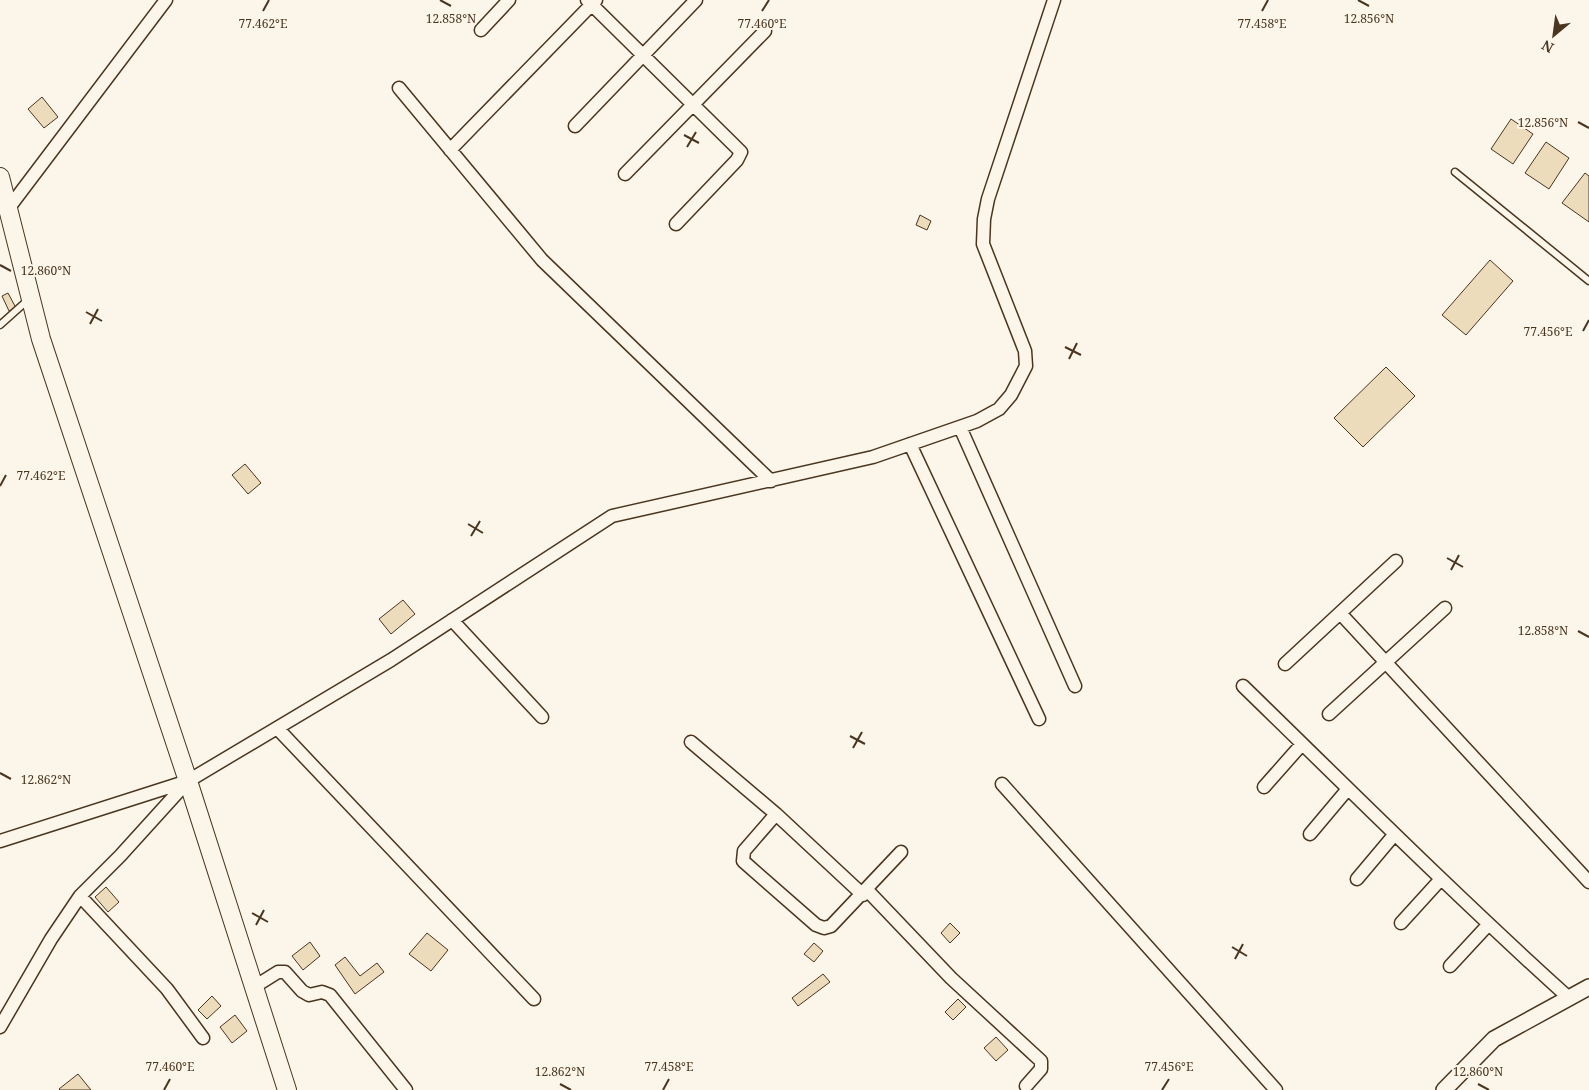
<svg xmlns="http://www.w3.org/2000/svg" width="1589" height="1090" font-family="'Noto Serif',serif">
  <rect width="100%" height="100%" fill="#fbf6e9"/>
  <path fill="#ecdcbc" stroke="#4a3520" d="M42 97 58 117 44 128 28 109Z
    M1511 119 1533 134 1513 164 1491 149Z
    M1546 142 1569 158 1549 189 1525 173Z
    M1585 173 1589 176V222L1562 203Z
    M920 215 931 221 927 230 916 225Z
    M1490 260 1513 281 1466 335 1442 315Z
    M8 293 16 308 9 311 2 296Z
    M1386 367 1415 396 1363 447 1334 418Z
    M245 464 261 483 248 494 232 475Z
    M403 600 415 614 391 634 379 619Z
    M106 887 119 902 108 912 95 897Z
    M950 923 960 933 950 943 941 933Z
    M427 933 448 950 431 971 409 954Z
    M310 942 320 956 303 970 292 956Z
    M814 943 823 951 814 962 804 954Z
    M345 957 360 976 377 963 384 972 355 994 335 965Z
    M823 974 830 982 798 1006 792 998Z
    M212 996 221 1006 207 1019 198 1010Z
    M958 999 966 1007 953 1020 945 1012Z
    M235 1015 247 1031 232 1043 220 1027Z
    M996 1037 1008 1050 996 1061 984 1048Z
    M78 1074 91 1090H60L59 1089Z"/>
  <g fill="none" stroke-linecap="round" stroke-linejoin="round">
    <g stroke="#4a3520" stroke-width="9">
      <path id="service" d="M1455 172 1589 281
        M0 325 29 299"/>
    </g>
    <g stroke="#4a3520" stroke-width="15">
      <path id="minor" d="M587 0 741 152 737 160 676 224
        M481 30 509 0
        M399 88 542 260 771 481
        M575 126 696 0
        M450 150 596 0
        M625 174 765 31
        M8 209 166 0
        M960 427 1075 686
        M910 444 1039 719
        M1340 613 1589 882
        M452 620 542 717
        M1285 664 1396 561
        M1243 686C1351 791 1457 897 1569 998
        M1329 714 1445 608
        M277 728 534 999
        M691 742 776 814 863 895
        M1002 784 1276 1090
        M1264 787 1302 744
        M776 814 744 851 743 861 816 925 824 928 831 926 901 852
        M1310 834 1347 790
        M0 841 188 781 391 660 612 516 873 457 977 421 999 409 1011 395 1026 366 1025 351 983 244 984 219 988 199 1054 0
        M1357 879 1394 835
        M867 890 951 978 1041 1061V1069L1026 1086
        M80 896 167 989 203 1038
        M1401 923 1441 879
        M1450 966 1488 925
        M254 987 278 972H285L302 991 309 995 322 992 330 995 406 1090
        M0 1027 51 939 80 896 120 856 188 781"/>
    </g>
    <g stroke="#4a3520" stroke-width="18">
      <path id="tertiary" d="M1444 1090 1494 1039 1589 987"/>
    </g>
    <g stroke="#4a3520" stroke-width="20">
      <path id="secondary" d="M0 177 41 339 188 781 287 1090"/>
    </g>
    <use href="#service" stroke="#fbf6e9" stroke-width="6"/>
    <use href="#minor" stroke="#fbf6e9" stroke-width="12"/>
    <use href="#tertiary" stroke="#fbf6e9" stroke-width="15"/>
    <use href="#secondary" stroke="#fbf6e9" stroke-width="18"/>
  </g>
  <path fill="none" stroke="#4a3520" stroke-width="2" d="M440 0 451 6M1358 0 1369 6M263 11 269 0M762 11 769 0M1262 11 1268 0M1578 122 1589 128M684 135 699 143M687 147 696 132M0 265 11 271M86 312 102 321M90 324 98 309M1583 331 1589 320M1065 347 1081 355M1069 359 1077 343M0 486 6 475M468 524 483 533M471 536 480 521M1447 558 1463 567M1451 570 1459 555M1578 631 1589 637M850 736 865 744M853 748 862 732M0 773 11 779M252 913 268 922M256 925 264 910M1232 947 1247 956M1235 959 1243 944M560 1084 571 1090M1478 1084 1489 1090M164 1090 170 1079M663 1090 669 1079M1162 1090 1169 1079"/>
  <g font-size="12" text-anchor="middle" fill="#4a3520" stroke="#fbf6e9" stroke-width="4" stroke-linejoin="round" paint-order="stroke">
    <text x="451" y="23">12.858°N</text>
    <text x="1369" y="23">12.856°N</text>
    <text x="263" y="28">77.462°E</text>
    <text x="762" y="28">77.460°E</text>
    <text x="1262" y="28">77.458°E</text>
    <text x="1543" y="127">12.856°N</text>
    <text x="46" y="275">12.860°N</text>
    <text x="1548" y="336">77.456°E</text>
    <text x="41" y="480">77.462°E</text>
    <text x="1543" y="635">12.858°N</text>
    <text x="46" y="784">12.862°N</text>
    <text x="170" y="1071">77.460°E</text>
    <text x="669" y="1071">77.458°E</text>
    <text x="1169" y="1071">77.456°E</text>
    <text x="560" y="1076">12.862°N</text>
    <text x="1478" y="1076">12.860°N</text>
  </g>
  <g transform="translate(1554 35) rotate(209)" stroke="#fbf6e9" stroke-width="4" paint-order="stroke">
  <path d="M0-4L9 19L0 12L-9 19Z" fill="#4a3520"/>
  <text y="-8" font-size="14" font-weight="bold" text-anchor="middle" fill="#4a3520">N</text>
  </g>
</svg>
